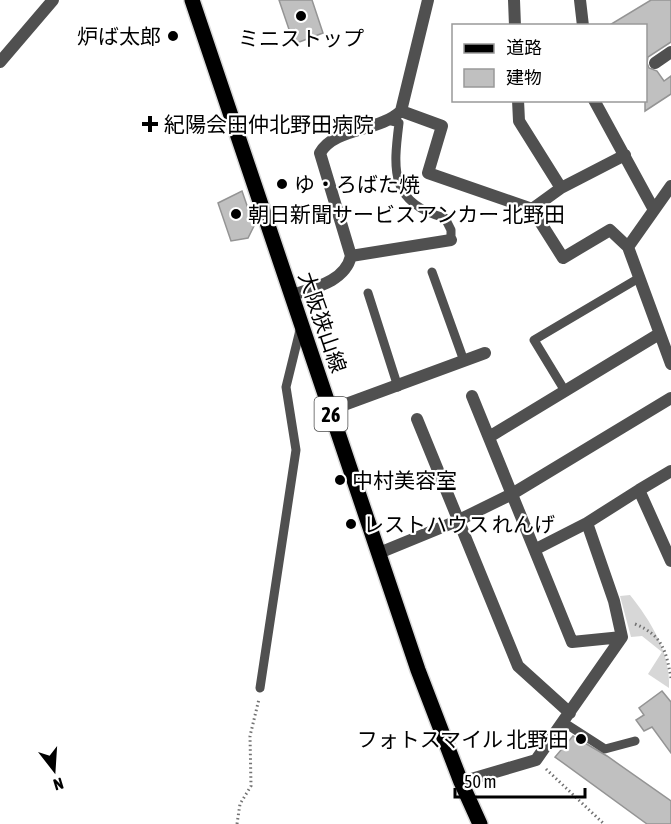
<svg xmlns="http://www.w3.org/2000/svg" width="671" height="824" font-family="'Asap Condensed','Noto Sans JP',sans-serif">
  <rect width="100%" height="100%" fill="#fff"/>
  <path fill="#d7d7d7" d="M630 595C650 620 671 653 669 688L648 674 662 652 642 636 631 637 620 596Z"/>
  <path fill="#c0c0c0" stroke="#949494" stroke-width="1.5" d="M279 0H312L323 33 294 44Z
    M651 0H671V42L648 57 647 63 649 68 657 71 664 81 671 76V94L645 111V26H608Z
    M242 191 254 226 248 238 231 241 218 203Z
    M662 691 671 702V753L652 727 644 731 636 720 644 715 639 708Z
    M573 736 607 756 671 801V824H647L555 757Z"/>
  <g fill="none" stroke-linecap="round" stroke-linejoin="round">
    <g stroke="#dbdbdb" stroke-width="18">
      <path id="primary" d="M192 0 418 670 461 782 480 824"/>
    </g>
    <path stroke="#727272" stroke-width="3" stroke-dasharray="1.5 3" stroke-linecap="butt" d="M635 624C662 635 666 650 671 678
      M546 769 604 824
      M237 824 240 804 251 786 250 736 259 699"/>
    <path stroke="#505050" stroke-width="9" d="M391 121 399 123C393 171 390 203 445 218L451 230V240
      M432 272 464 361
      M368 293 398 387
      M565 391 534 340 639 278
      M260 688 296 450 286 387 301 326
      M563 722 605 749 635 741"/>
    <path stroke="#505050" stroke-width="12" d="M428 0 401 111 442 126 428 173 532 209 563 258 610 230 628 247 671 364
      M514 0 515 26
      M580 0 583 26
      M0 62 53 0
      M655 63 671 52
      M518 100 519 121 561 188
      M594 100 654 210
      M532 209 561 188 625 155
      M628 247 671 186
      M351 256 320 153C335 127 379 132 401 111
      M292 295C313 288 345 282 351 256L451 240
      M472 396 572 642 622 637
      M330 410 485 353
      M417 419 518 666 570 713
      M489 437 659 334
      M671 471 639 490 671 561
      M536 549 587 523
      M379 553 457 521 512 494 671 398
      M461 782 536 760 622 637 614 601 587 523 639 490"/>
    <use href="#primary" stroke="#000" stroke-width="15"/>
  </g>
  <g fill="#000" stroke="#fff" stroke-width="2">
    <circle cx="301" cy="16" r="6"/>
    <circle cx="173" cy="36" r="6"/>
    <path d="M147 115h6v6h6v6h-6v6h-6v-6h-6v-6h6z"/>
    <circle cx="282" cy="184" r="6"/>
    <circle cx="236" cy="214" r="6"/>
    <circle cx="340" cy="480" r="6"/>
    <circle cx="351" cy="524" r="6"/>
    <circle cx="581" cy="739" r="6"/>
  </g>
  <g text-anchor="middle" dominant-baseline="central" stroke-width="4.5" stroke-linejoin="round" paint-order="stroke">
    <rect fill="#fff" stroke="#4c4c4c" stroke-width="1.5" x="314.5" y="397" width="33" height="34" rx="4.5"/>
    <g font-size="20" font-weight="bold" fill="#000">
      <text x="331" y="414">26</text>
    </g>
    <g font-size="21" fill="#000" stroke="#fff" text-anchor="start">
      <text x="161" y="36" text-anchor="end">炉ば太郎</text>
      <text x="301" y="38" text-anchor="middle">ミニストップ</text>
      <text x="164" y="124">紀陽会田仲北野田病院</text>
      <text x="294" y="184">ゆ・ろばた焼</text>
      <text x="248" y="214">朝日新聞サービスアンカー 北野田</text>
      <text x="352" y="480">中村美容室</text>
      <text x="363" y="524">レストハウス れんげ</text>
      <text x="569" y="739" text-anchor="end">フォトスマイル 北野田</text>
    </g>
    <g font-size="21" fill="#000" stroke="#fff">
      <text transform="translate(323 322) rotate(71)">大阪狭山線</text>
    </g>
  </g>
  <rect x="452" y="24" width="195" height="78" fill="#ffffff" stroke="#999999" stroke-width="1.5"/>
  <rect x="464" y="44" width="30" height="9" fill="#000000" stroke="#999999" stroke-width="1.5"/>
  <text x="506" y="54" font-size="18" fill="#000000">道路</text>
  <rect x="464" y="69" width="30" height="18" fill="#c0c0c0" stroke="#999999" stroke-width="1.5"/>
  <text x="506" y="84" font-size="18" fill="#000000">建物</text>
  <g transform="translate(54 770) rotate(163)" stroke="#ffffff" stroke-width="4.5" paint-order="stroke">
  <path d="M0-4.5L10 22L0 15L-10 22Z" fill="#000000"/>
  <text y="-9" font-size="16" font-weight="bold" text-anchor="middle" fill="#000000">N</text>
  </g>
  <path d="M455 788v9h130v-9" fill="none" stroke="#000000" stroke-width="3"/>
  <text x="464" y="788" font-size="18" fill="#000000" stroke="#ffffff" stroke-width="4.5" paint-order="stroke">50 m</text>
</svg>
